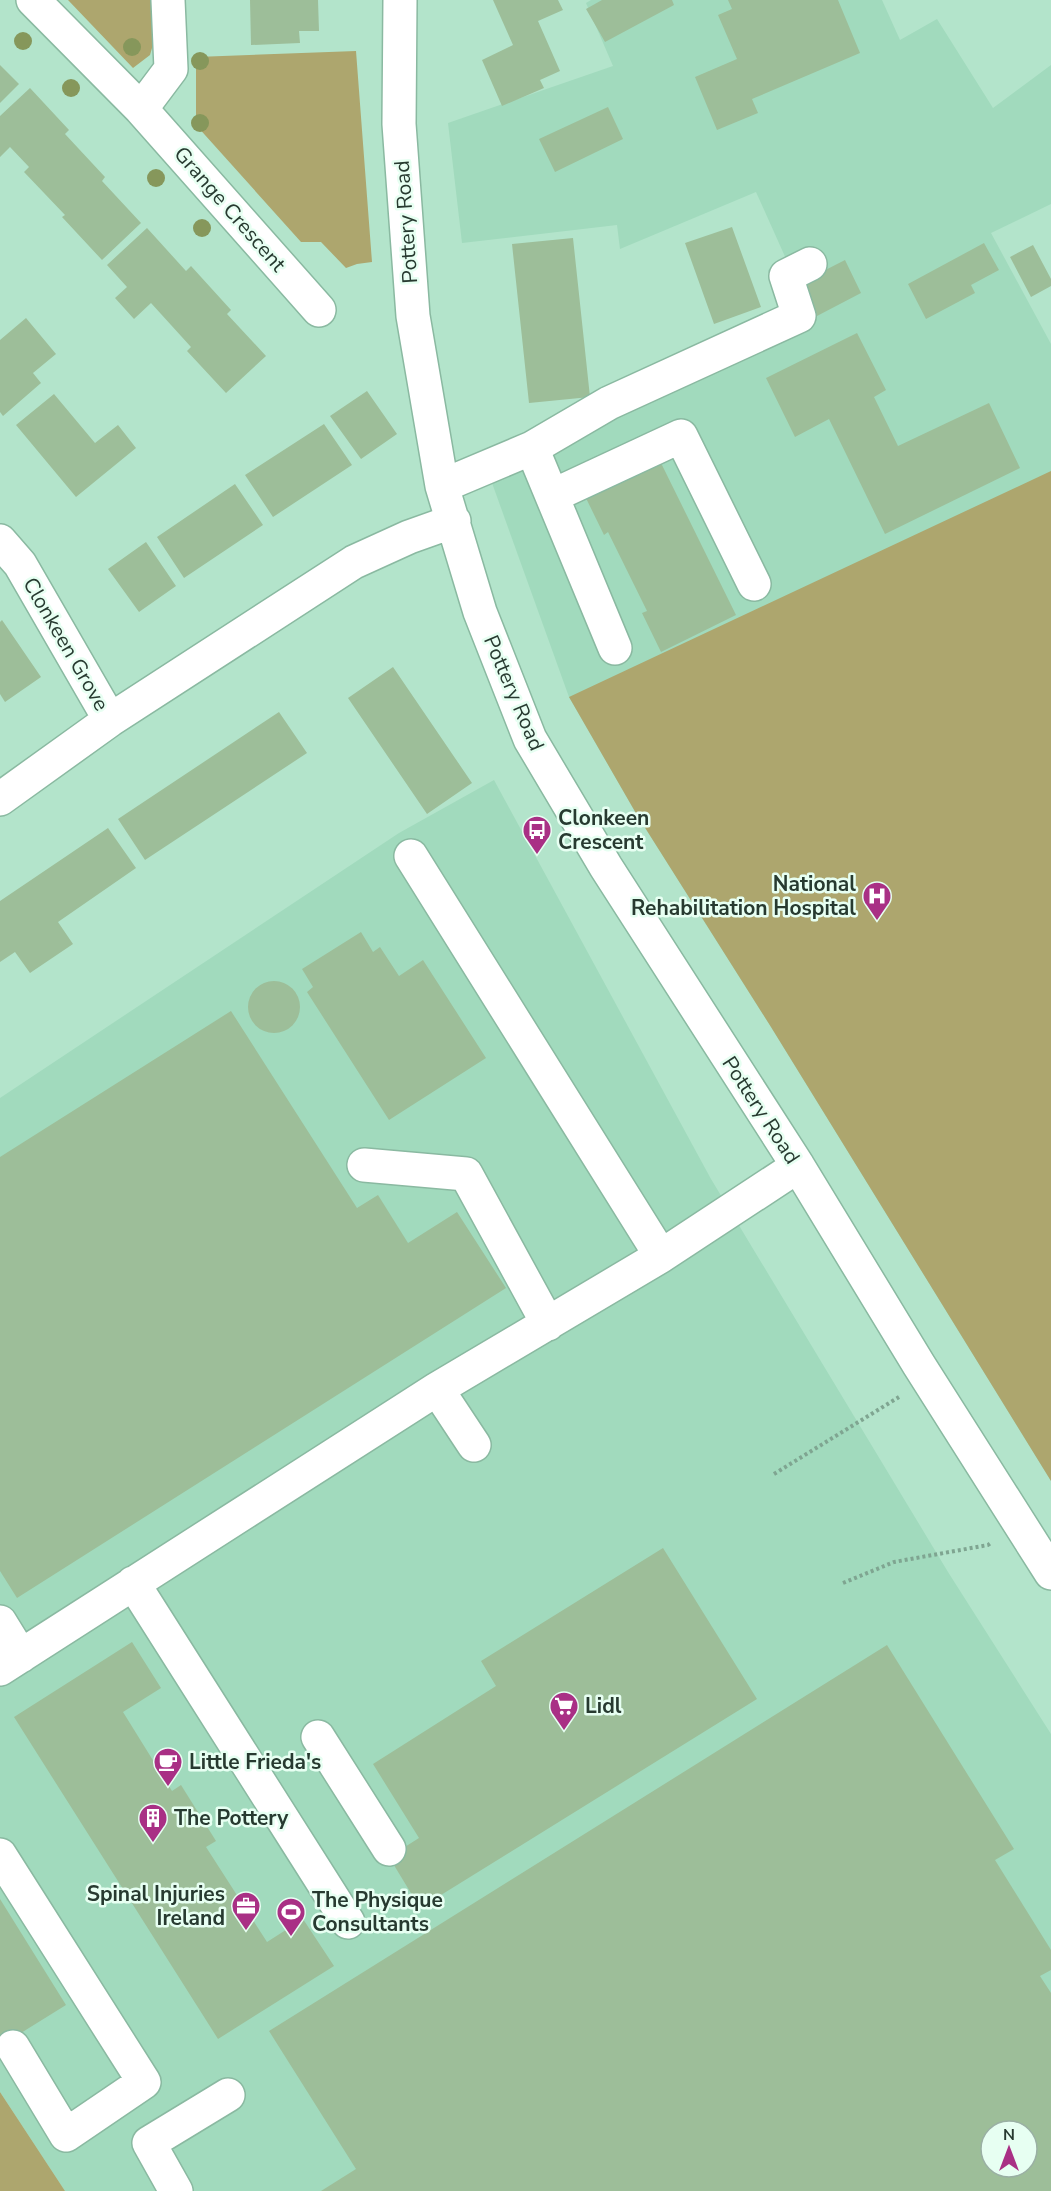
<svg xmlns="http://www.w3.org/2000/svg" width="1051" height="2191" font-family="'Nunito Sans',sans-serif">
  <rect width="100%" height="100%" fill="#b3e4cb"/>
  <path fill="#a1dabd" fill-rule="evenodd" d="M591 0H882L900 40 937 19 993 108 1051 65V204L991 233 1051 344V1481L771 1027 637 815 569 697 487 469 782 308 768 270 787 261 756 192 620 249 617 225 462 243 448 123 613 66 586 3Z
    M494 780 711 1179 948 1572 1051 1734V2191H65L0 2092V1098L399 833ZM991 2131H1027V2167H991Z"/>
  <path fill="#ada66e" d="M68 0H151L154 41 150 55 133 68Z
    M356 51 372 262 357 264 346 268 321 242H301L196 125V57Z
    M1051 471V1481L771 1027 637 815 569 697Z
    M0 2092 65 2191H0Z"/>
  <path fill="#9dbe99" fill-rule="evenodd" d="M250 0H318L319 31H299L300 43 251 45Z
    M493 0H558L563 10 538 21 560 71 540 80 544 88 502 106 482 60 513 45Z
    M602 0H672L674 5 605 42 586 9Z
    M728 0H838L860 53 752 99 758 113 717 130 695 77 737 59 718 15 732 9Z
    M0 65 19 84 0 103Z
    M30 88 69 130 65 134 105 177 102 181 141 223 102 260 62 217 65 215 24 172 29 167 10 147 0 157V116Z
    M608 107 623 139 555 172 539 139Z
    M732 227 761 307 714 324 685 243Z
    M147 228 186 271 191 266 231 310 227 314 266 356 226 393 187 351 191 347 151 303 134 319 115 298 127 287 107 265Z
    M573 238 590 397 529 403 512 244Z
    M984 243 999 270 971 285 975 293 926 319 908 284Z
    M1033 245 1051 279V286L1031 297 1010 257Z
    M845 260 861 293 817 316 800 283Z
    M26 318 56 354 33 373 41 383 3 416 0 412V340Z
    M857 333 886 390 874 397 898 446 989 403 1020 468 885 534 829 419 795 437 766 378Z
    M367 391 397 434 361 459 330 416Z
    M54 394 95 443 118 425 136 448 76 497 16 425Z
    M324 424 352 465 273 517 245 475Z
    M661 463 736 615 661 652 642 613 647 611 608 532 604 535 584 494 594 489 597 494Z
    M235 484 263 525 184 578 157 537Z
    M146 542 176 586 139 612 108 569Z
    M2 620 41 677 5 702 0 694V622Z
    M393 667 472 783 427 814 348 698Z
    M279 712 307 753 145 860 118 819Z
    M108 828 136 868 58 922 73 944 30 973 15 952 0 962V901Z
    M361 932 373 952 380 947 399 976 423 960 486 1058 389 1120 307 992 313 987 302 969Z
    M248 1007a26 26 0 1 1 52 0a26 26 0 1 1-52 0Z
    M231 1011 357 1208 378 1195 408 1243 457 1212 506 1288 17 1598 0 1571V1157Z
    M663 1548 757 1699 420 1908 389 1857 419 1838 373 1764 496 1686 481 1661Z
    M132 1642 161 1688 123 1712 172 1791 181 1785 216 1841 206 1847 267 1942 303 1919 334 1966 218 2039 14 1717Z
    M887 1645 1014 1849 995 1860 1051 1950V1970L1040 1976 1051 1993V2191H321L356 2169 269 2031ZM991 2131H1027V2167H991Z
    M0 1899 66 2005 0 2046Z"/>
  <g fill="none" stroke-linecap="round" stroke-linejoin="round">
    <g stroke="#8ab9a1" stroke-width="36">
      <path id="minor" d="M33 0 141 109 319 310
        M400 0 399 124 413 316 442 486 480 612 530 739 606 867 798 1166 919 1365 1051 1573
        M141 109 171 69 168 0
        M532 448 609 403 799 316 786 276 810 264
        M442 486 532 448 615 648
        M552 496 681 436 754 584
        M0 541 20 564 110 720
        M0 799 110 720 354 562 409 537 454 521
        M411 856 661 1256
        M364 1165 466 1174 548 1324
        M437 1389 474 1445
        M133 1583 348 1922
        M0 1622 21 1656
        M0 1669 437 1389 661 1256 798 1166
        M318 1737 389 1849
        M0 1855 144 2082 66 2135 13 2047
        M176 2191 149 2143 228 2095"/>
    </g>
    <path stroke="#7fa591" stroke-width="4" stroke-dasharray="3 3" stroke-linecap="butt" d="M774 1474 899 1397
      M843 1583 894 1562 988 1545 992 1542"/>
    <use href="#minor" stroke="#fff" stroke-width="33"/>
  </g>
  <g fill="#86975b">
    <circle cx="23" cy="41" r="9"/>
    <circle cx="132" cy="47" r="9"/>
    <circle cx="200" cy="61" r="9"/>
    <circle cx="71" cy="88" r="9"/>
    <circle cx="200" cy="123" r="9"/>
    <circle cx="156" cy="178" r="9"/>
    <circle cx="202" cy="228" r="9"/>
  </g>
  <defs>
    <g id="bus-pin" transform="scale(1.5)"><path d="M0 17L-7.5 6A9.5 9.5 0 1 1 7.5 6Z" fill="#a93085" stroke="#e7fff2"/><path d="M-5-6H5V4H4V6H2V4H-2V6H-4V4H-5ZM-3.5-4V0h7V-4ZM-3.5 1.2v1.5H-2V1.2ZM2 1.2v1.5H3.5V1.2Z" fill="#fff"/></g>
    <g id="hospital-pin" transform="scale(1.5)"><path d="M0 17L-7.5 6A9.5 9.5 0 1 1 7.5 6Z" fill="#a93085" stroke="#e7fff2"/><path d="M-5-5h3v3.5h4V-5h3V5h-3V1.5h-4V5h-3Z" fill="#fff"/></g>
    <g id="supermarket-pin" transform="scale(1.5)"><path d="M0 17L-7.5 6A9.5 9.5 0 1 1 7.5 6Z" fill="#a93085" stroke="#e7fff2"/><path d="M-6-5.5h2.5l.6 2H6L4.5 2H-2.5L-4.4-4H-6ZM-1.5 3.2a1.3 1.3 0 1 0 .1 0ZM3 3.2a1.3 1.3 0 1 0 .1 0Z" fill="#fff"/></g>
    <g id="cafe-pin" transform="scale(1.5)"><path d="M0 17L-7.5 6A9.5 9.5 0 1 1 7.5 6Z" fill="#a93085" stroke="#e7fff2"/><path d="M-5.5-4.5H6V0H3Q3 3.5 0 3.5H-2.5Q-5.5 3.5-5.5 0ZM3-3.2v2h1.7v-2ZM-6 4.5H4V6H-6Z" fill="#fff"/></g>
    <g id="building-pin" transform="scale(1.5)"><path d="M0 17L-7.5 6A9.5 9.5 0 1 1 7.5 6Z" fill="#a93085" stroke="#e7fff2"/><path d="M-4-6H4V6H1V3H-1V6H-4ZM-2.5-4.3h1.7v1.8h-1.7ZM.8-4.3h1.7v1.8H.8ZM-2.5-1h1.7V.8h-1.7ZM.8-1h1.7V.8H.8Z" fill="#fff"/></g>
    <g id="office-pin" transform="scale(1.5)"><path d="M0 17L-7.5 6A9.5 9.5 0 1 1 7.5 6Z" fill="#a93085" stroke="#e7fff2"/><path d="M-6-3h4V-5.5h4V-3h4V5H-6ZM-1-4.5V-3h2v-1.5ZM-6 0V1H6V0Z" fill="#fff"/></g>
    <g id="stadium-pin" transform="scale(1.5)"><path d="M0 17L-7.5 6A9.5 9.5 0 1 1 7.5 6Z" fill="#a93085" stroke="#e7fff2"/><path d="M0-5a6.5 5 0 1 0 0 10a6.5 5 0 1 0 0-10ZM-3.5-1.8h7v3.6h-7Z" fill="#fff"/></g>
  </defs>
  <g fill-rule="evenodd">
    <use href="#bus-pin" x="537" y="830"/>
    <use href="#hospital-pin" x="877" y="896"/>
    <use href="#supermarket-pin" x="564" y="1706"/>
    <use href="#cafe-pin" x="168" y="1762"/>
    <use href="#building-pin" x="153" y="1818"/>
    <use href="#office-pin" x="246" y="1906"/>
    <use href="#stadium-pin" x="291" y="1912"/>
  </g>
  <g text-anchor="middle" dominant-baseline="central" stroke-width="5" stroke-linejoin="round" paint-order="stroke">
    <g font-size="21" fill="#273a30" stroke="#e7fff2">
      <text transform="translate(230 209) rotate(49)">Grange Crescent</text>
      <text transform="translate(406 222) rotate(-94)">Pottery Road</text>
      <text transform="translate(66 644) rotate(60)">Clonkeen Grove</text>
      <text transform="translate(514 693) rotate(67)">Pottery Road</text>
      <text transform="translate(761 1110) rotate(57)">Pottery Road</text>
    </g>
    <g font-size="21" font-weight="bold" fill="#273a30" stroke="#e7fff2" text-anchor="start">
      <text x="558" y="818">Clonkeen<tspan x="558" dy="24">Crescent</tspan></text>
      <text x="856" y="884" text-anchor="end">National<tspan x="856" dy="24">Rehabilitation Hospital</tspan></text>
      <text x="585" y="1706">Lidl</text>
      <text x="189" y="1762">Little Frieda's</text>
      <text x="174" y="1818">The Pottery</text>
      <text x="225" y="1894" text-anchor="end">Spinal Injuries<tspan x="225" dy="24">Ireland</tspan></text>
      <text x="312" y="1900">The Physique<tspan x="312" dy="24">Consultants</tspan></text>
    </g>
  </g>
  <g transform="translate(1009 2149)"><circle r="28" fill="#e7fff2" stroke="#9ab0a4" stroke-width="1.5"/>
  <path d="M0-4.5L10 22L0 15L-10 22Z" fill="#a93085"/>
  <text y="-9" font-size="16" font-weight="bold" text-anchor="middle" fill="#273a30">N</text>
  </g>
</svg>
